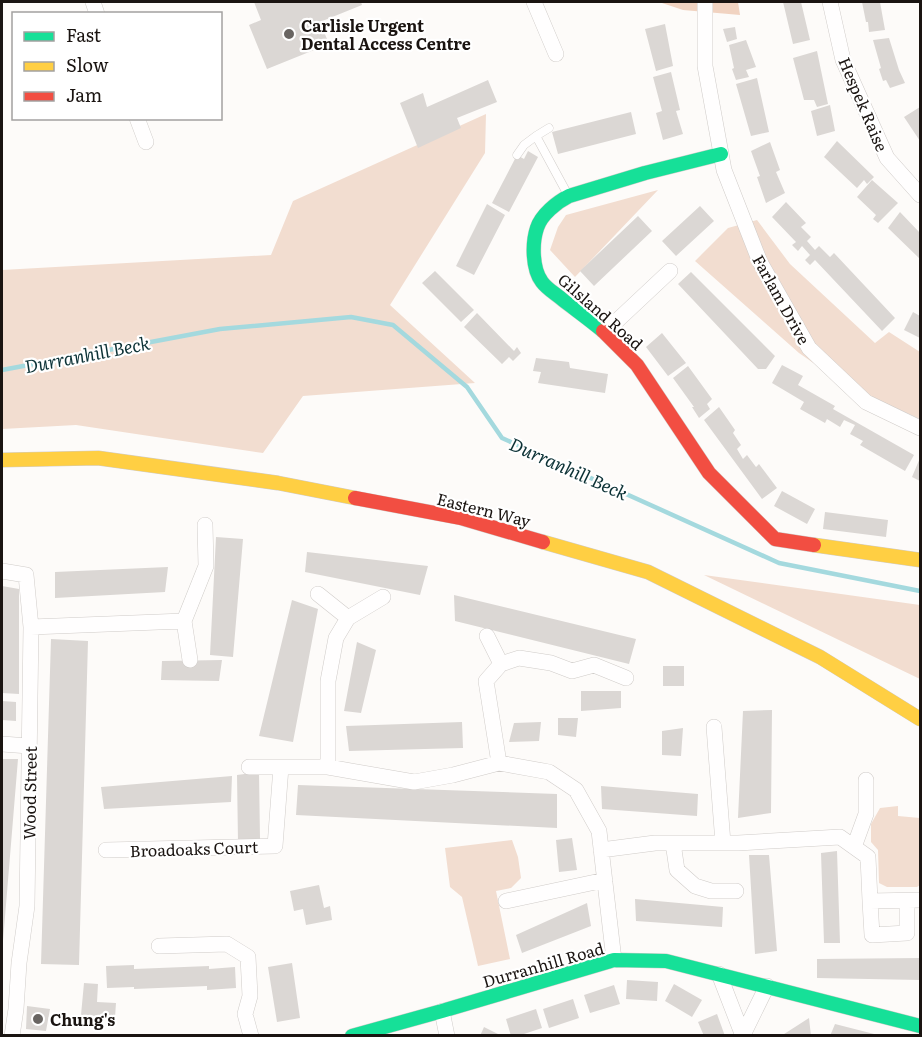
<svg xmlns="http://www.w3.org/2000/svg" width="922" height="1037" font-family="Literata,serif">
  <rect width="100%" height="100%" fill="#fdfbf9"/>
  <path fill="#f2ddd0" d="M486 114 485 153 390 305 475 383 303 396 263 453 76 425 2 429V270L271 255 293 201Z
    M658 190 575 277 550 250 558 227 566 215Z
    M757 220 790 264 875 343 889 332 920 352V419L845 385 799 353 695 261 728 228Z
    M704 575 920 605V679Z
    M898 806V816L920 818V885L917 887H887L879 883 878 850 871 842V824L880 808Z
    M512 840 518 857 521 878 511 888 496 891 510 959 478 966 462 897 450 887 445 848Z"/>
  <path fill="#f1d3c1" d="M659 2H738L740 15 683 10Z"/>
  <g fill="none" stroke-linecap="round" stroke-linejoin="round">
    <path stroke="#a4d9de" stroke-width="4.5" d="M2 370 220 329 351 317 393 325 467 387 502 438 779 563 920 591"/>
  </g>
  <path fill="#dbd7d4" d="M254 2H361L362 5 320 22 329 44 267 69 249 25 261 20Z
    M783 2H801L810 40 793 44Z
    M862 2H880L885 30 869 32 868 22H866Z
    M665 24 673 66 656 71 645 29Z
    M735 27 737 39 727 42 723 29Z
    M889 38 899 70 905 83 890 88 886 80 883 81 879 69 881 68 873 40Z
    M746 40 756 67 746 70 749 77 736 80 732 69 734 68 729 45Z
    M817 51 828 104 817 107 814 100H804L793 58Z
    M671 72 680 110 676 111 683 134 663 140 656 113 662 111 653 77Z
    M757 78 769 132 751 136 736 84Z
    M488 80 497 102 457 118 461 128 418 148 400 103 423 93 427 107Z
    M830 105 835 131 817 136 811 111Z
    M920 107V141L904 117Z
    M631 112 636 134 558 154 552 132Z
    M837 141 874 177 867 184 864 180 857 188 824 157Z
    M770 142 780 170 776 172 785 193 766 203 757 177 760 176 751 151Z
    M528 151 538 157 509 212 492 203 517 155 524 159Z
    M872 180 898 203 878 223 873 219 876 215 857 197Z
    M786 202 806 223 801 227 811 237 807 241 815 250 819 246 830 257 834 253 895 318 882 331 815 260 810 265 805 260 810 255 802 246 798 251 792 245 796 242 772 217Z
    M487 204 505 215 474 275 456 266Z
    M700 206 714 221 676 256 662 241Z
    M900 212 920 233V259L888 228Z
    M638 216 652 231 594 286 580 271Z
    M435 271 474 310 461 322 422 283Z
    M691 272 775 356 766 369H758L678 284Z
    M913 312 920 316V338L904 330Z
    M477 313 514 351 517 347 521 353 513 361 509 357 502 364 464 327Z
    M662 333 686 363 668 376 646 347Z
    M536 358 569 362 570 368 608 374 605 393 538 383 541 372 533 371Z
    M782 365 803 376 798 385 835 406 833 409 914 455 905 471 860 445 863 441 850 434 855 425 844 420 840 427 827 419 825 423 800 409 804 402 772 383Z
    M688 366 712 399 707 404 710 409 699 418 692 407H694L673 378Z
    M719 407 735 430 733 433 741 445 737 449 743 459 747 455 756 467 759 464 777 488 762 499 704 420Z
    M920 458V481L912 477Z
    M782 491 815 509 807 524 774 506Z
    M825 512 888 520 886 537 823 529Z
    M216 537 243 539 233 657 210 655Z
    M307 552 428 566 420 595 305 572Z
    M168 567 165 592 55 598V572Z
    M2 586 19 589V694L2 693Z
    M454 595 636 639 629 664 455 621Z
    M292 600 318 609 293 742 259 736Z
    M51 639 88 641 79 965 41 964Z
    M357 642 376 650 361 713 344 711Z
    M222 660 219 681 161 680 162 661Z
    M663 666H684V686H663Z
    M581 691H621V708L581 711Z
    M2 701 16 702V721L2 720Z
    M772 710 771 813 738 818 743 711Z
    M558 718H578L576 737 558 735Z
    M462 722 463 748 349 751 346 726Z
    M541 722 539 741 509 742 514 723Z
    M683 728 681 756 662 755V731Z
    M2 759H18L3 941H2Z
    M259 772 260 839 238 842 237 775Z
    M232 776 231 802 104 809 101 787Z
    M298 785 557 794V828L296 815Z
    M601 786 698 794 697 816 602 809Z
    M572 838 577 870 559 872 556 840Z
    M837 851 840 943H824L821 853Z
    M749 855H769L777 951 755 954Z
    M319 885 324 908 330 906 332 920 306 925 303 909 294 911 290 891Z
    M635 899 723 907 722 927 636 921Z
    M587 903 591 926 522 953 516 935Z
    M920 958V980L817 978V959Z
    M292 963 300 1018 277 1022 268 967Z
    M134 965V969L209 966V969L235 967 236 988 207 990V986L134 989V987L107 988 106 966Z
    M627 980 658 982 657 1001 626 999Z
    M84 983 98 984 97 1002 116 1003 115 1017 81 1015Z
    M674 984 702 1000 692 1017 665 1001Z
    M614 985 620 1004 590 1013 584 995Z
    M573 999 579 1018 549 1028 543 1009Z
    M27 1006 50 1009 46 1031 26 1029Z
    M536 1009 542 1028 518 1036H511L506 1019Z
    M717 1014 725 1036H704L698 1022Z
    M809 1018 811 1036H781Z
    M835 1024 878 1035V1036H830Z
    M484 1027 502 1036H480Z"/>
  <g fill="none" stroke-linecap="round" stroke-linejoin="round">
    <g stroke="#d0ccc9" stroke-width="9">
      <path id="lane" d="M536 136 549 128
        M517 155 524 145 536 136 568 195"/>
    </g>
    <g stroke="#d0ccc9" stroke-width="16">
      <path id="street" d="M93 2 97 14
        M534 2 556 54
        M705 2V66L724 170 760 262 809 348 866 402 920 428
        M830 2 843 60 887 158 920 195
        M137 118 146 142
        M605 332 670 271
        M2 571 26 575 31 627 27 906 19 963 16 1009 12 1036
        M318 594 348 618
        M184 621 190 660
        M31 627 184 621 206 566 205 525
        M487 636 501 664
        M714 727 723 843
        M2 744 29 746
        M499 763 486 681 501 664 519 658 551 663 572 671 594 665 626 678
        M249 767H328L414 782 453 775 499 763 549 772 576 790 599 831 614 960
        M328 767V681L336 638 348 618 383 597
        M673 843 677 870 695 886 711 891H736
        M854 847 866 814V780
        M106 850 275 846 281 767
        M601 850 655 843H738L840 837 868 857 870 901 920 900
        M506 901 605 880
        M870 901 872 935 907 933V901
        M159 946 227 944 248 957 250 996 245 1014 251 1036
        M719 974 743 1036
        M442 1011 447 1036
        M743 1035 767 986"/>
    </g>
    <g stroke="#d0ccc9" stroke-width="15">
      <path id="fast" d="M603 331C590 320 576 310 563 300 556 294 547 289 542 282 532 269 532 243 537 228 541 215 557 202 569 196L645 173 721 154
        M352 1036 442 1011 614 960 666 961 920 1026"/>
    </g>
    <g stroke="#d0ccc9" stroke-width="15">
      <path id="slow" d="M2 460 98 458 278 483 355 498
        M543 542 648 572 820 657 920 719
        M814 545 920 560"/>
    </g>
    <g stroke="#d0ccc9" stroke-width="15">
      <path id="jam" d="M603 331 637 365 709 473 775 539 814 545
        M355 498 461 518 543 542"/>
    </g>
    <use href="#lane" stroke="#fffefe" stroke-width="8"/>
    <use href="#street" stroke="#fffefe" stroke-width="15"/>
    <use href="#fast" stroke="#16e098" stroke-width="14"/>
    <use href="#slow" stroke="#ffcf43" stroke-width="14"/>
    <use href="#jam" stroke="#f24e42" stroke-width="14"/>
  </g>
  <g fill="#696562" stroke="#fff" stroke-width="2">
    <circle cx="289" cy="34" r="6"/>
    <circle cx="38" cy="1019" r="6"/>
  </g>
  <g text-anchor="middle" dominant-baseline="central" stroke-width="4.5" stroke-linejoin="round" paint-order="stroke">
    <g font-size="16" font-weight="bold" fill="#1a1411" stroke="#fff" text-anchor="start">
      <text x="301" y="25">Carlisle Urgent<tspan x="301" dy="18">Dental Access Centre</tspan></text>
      <text x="50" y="1019">Chung's</text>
    </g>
    <g font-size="16" fill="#1a1411" stroke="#fff">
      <text transform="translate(864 104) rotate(67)">Hespek Raise</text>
      <text transform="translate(782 299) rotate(61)">Farlam Drive</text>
      <text transform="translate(601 311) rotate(41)">Gilsland Road</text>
      <text transform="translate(484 509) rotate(14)">Eastern Way</text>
      <text transform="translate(29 793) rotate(-89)">Wood Street</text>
      <text transform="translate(194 848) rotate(-2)">Broadoaks Court</text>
      <text transform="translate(543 964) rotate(-16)">Durranhill Road</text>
    </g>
    <g font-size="18" font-style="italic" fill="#0c3236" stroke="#fff">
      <text transform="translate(87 354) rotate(-11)">Durranhill Beck</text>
      <text transform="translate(569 468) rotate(24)">Durranhill Beck</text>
    </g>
  </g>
  <rect width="922" height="1037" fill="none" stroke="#1a1411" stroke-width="6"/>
  <rect x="12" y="12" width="210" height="108" fill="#ffffff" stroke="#a3a1a0" stroke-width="1.5"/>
  <rect x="24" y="32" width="30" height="9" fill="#16e098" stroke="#a3a1a0" stroke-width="1.5"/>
  <text x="66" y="42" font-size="18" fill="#1a1411">Fast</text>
  <rect x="24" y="62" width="30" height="9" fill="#ffcf43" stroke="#a3a1a0" stroke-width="1.5"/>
  <text x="66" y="72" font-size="18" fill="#1a1411">Slow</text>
  <rect x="24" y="92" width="30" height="9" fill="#f24e42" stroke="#a3a1a0" stroke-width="1.5"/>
  <text x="66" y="102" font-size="18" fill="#1a1411">Jam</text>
</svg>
